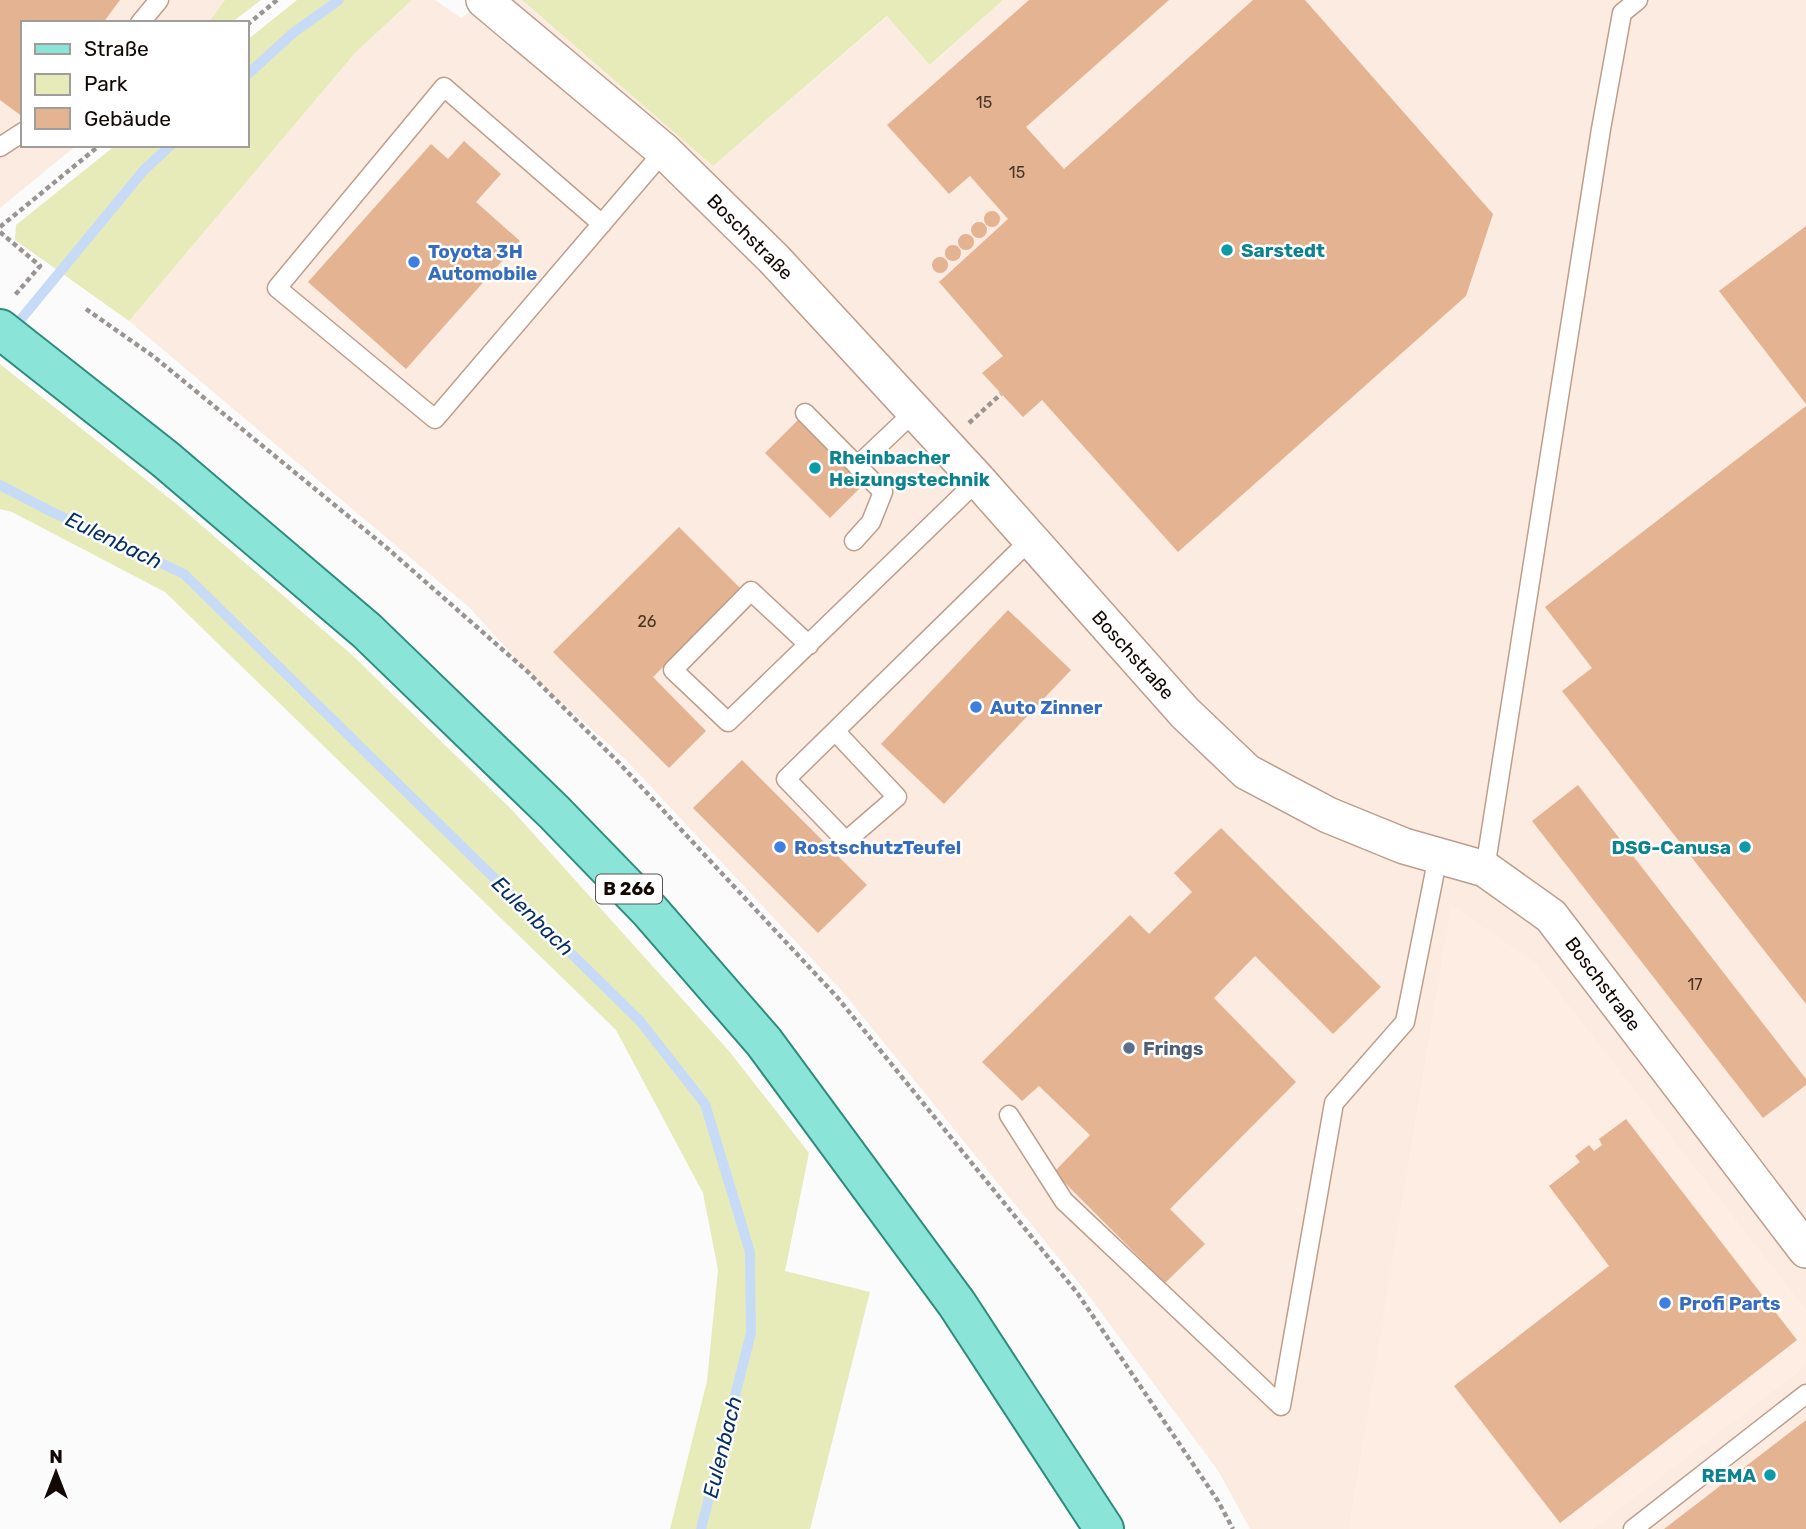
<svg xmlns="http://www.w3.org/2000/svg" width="1806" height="1529" font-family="Rubik,sans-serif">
  <rect width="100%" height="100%" fill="#fbfbfb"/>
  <path fill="#feede2" d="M1451 906 1535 963 1806 1311V1365L1592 1529H1349Z"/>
  <path fill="#fbebe1" d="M0 0H225L208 23H23V145H77L0 208Z
    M412 0H435L461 18 487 0H522L713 166 888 16 931 65 1003 0H1806V1311L1535 963 1451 906 1349 1529H1250L1219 1472 1083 1288 842 991 625 759 528 672 470 608 129 321 355 53Z
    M1806 1365V1529H1592Z"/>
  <path fill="#e6ebb9" d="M225 0H261L231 23H208Z
    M297 0H412L355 53 129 321 15 240 16 225 116 145H247V40Z
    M522 0H1003L930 65 887 16 713 166Z
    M0 364 179 506 351 654 512 810 729 1051 809 1153 785 1271 870 1292 810 1529H670L707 1381 718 1270 703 1193 616 1030 165 592 12 512 0 509Z"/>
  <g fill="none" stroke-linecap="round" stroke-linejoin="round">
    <path stroke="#c7dbf7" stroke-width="10" d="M247 75 293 33 339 0
      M12 330 144 170 171 145
      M0 485 50 511 184 574 640 1021 705 1104 750 1252 751 1333 701 1529"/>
  </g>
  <path fill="#e4b391" d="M0 0H120L103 23H23V117L0 100Z
    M1029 0H1169L1026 127 1064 169 1253 0H1305L1493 214 1466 296 1178 552 1042 400 1023 417 982 373 1003 356 939 282 1008 219 970 176 949 194 887 125Z
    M464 141 501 174 476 202 520 241 406 369 308 282 431 144 448 159Z
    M984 219a8 8 0 1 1 16 0a8 8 0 1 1-16 0Z
    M971 230a8 8 0 1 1 16 0a8 8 0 1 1-16 0Z
    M1806 226V404L1719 291Z
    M958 242a8 8 0 1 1 16 0a8 8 0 1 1-16 0Z
    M945 253a8 8 0 1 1 16 0a8 8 0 1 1-16 0Z
    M932 265a8 8 0 1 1 16 0a8 8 0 1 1-16 0Z
    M1806 406V1004L1562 691 1592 668 1545 607Z
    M801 417 866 482 830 518 765 453Z
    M679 527 741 589 653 677 706 731 669 768 553 652Z
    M1008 610 1071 670 944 804 881 744Z
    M742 760 867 885 818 933 693 808Z
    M1578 785 1806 1079V1085L1763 1118 1532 821Z
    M1221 828 1381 987 1333 1034 1255 956 1214 998 1296 1082 1170 1209 1205 1244 1165 1283 1054 1172 1090 1135 1039 1086 1022 1101 982 1062 1130 915 1149 934 1192 892 1174 873Z
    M1626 1119 1797 1340 1560 1523 1454 1386 1609 1266 1549 1186 1580 1162 1575 1156 1589 1145 1594 1151 1602 1145 1599 1139Z
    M1806 1420V1529H1664Z"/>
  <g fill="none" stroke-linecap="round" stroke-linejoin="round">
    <g stroke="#bd9e8c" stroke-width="21">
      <path id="lane" d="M140 23 159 0
        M0 147 23 132
        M602 224 444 87 277 288 435 419 664 151
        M805 413 883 492 871 522 854 541
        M857 466 915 411
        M809 645 751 591 673 670 728 722 978 480
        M835 731 897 797 846 841 786 779 1031 539
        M1485 869 1601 129 1622 13 1638 0
        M1009 1115 1064 1201 1281 1406 1334 1103 1405 1022 1438 856
        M1633 1529 1806 1394"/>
    </g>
    <g stroke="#bd9e8c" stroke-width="38">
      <path id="street" d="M484 0 664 151 774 259 978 480 1185 713 1247 772 1328 815 1404 846 1485 869 1551 916 1806 1250"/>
    </g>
    <g stroke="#2e8c7d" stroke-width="42">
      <path id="primary" d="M0 329 165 459 367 631 554 812 650 911 764 1042 957 1304 1104 1529"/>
    </g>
    <path stroke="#9a9593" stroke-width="4.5" stroke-dasharray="5 3.5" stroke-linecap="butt" d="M247 25 277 0
      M0 227 100 145
      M0 232 40 266 15 295
      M86 309 153 356 387 548 528 672 620 764 837 997 1078 1294 1218 1501 1233 1529
      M969 423 1001 394"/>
    <use href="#lane" stroke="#fff" stroke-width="18"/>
    <use href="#street" stroke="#fff" stroke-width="35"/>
    <use href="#primary" stroke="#8ae4d8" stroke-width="38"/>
  </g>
  <g fill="#0f9aa8" stroke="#fff" stroke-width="2.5">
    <circle cx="1227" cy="250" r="7"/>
    <circle cx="815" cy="468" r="7"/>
    <circle cx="1745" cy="847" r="7"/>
    <circle cx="1770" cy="1475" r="7"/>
  </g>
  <g fill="#3f7fe0" stroke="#fff" stroke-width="2.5">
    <circle cx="414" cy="262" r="7"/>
    <circle cx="976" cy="707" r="7"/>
    <circle cx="780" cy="847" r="7"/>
    <circle cx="1665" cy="1303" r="7"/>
  </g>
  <circle fill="#5c6f8a" stroke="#fff" stroke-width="2.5" cx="1129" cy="1048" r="7"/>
  <g text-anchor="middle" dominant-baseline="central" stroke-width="5" stroke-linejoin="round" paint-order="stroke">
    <g font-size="16" fill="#473427">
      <text x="984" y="102">15</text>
      <text x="1017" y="172">15</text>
      <text x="647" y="621">26</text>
      <text x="1695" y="984">17</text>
    </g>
    <rect fill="#fff" stroke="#5a534f" stroke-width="2" x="596" y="874.5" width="66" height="29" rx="5"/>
    <g font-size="18" font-weight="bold" fill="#130904">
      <text x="629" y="889">B 266</text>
    </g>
    <g font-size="19" fill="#130904" stroke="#fff">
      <text transform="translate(750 237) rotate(45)">Boschstraße</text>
      <text transform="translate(1133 655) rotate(48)">Boschstraße</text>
      <text transform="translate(1603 984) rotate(53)">Boschstraße</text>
    </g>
    <g font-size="19" font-weight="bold" fill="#0d838f" stroke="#fff" text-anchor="start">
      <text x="1241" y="250">Sarstedt</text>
      <text x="829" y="457">Rheinbacher<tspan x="829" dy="22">Heizungstechnik</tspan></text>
      <text x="1731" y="847" text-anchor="end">DSG-Canusa</text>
      <text x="1756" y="1475" text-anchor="end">REMA</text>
    </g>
    <g font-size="19" font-weight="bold" fill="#366cbe" stroke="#fff" text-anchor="start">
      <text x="428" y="251">Toyota 3H<tspan x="428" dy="22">Automobile</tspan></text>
      <text x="990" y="707">Auto Zinner</text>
      <text x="794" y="847">RostschutzTeufel</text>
      <text x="1679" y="1303">Profi Parts</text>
    </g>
    <g font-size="19" font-weight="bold" fill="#4e5e75" stroke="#fff" text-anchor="start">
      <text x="1143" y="1048">Frings</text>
    </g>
    <g font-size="21" font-style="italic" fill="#063065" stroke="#fff">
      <text transform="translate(114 540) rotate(26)">Eulenbach</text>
      <text transform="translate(533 916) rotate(44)">Eulenbach</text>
      <text transform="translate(722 1447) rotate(-76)">Eulenbach</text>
    </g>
  </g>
  <rect x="21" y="21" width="228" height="126" fill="#ffffff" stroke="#a19d9b" stroke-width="2"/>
  <rect x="35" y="44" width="35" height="10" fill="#8ae4d8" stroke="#a19d9b" stroke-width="2"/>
  <text x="84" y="56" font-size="21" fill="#130904">Straße</text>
  <rect x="35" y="74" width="35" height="21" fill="#e6ebb9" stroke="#a19d9b" stroke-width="2"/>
  <text x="84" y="91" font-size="21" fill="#130904">Park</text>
  <rect x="35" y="108" width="35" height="21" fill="#e4b391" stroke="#a19d9b" stroke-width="2"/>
  <text x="84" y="126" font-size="21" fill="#130904">Gebäude</text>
  <g transform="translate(56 1473)" stroke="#ffffff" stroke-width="5" paint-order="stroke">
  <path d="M0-5L12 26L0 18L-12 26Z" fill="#130904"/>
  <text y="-10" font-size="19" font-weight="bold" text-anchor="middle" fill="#130904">N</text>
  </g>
</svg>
